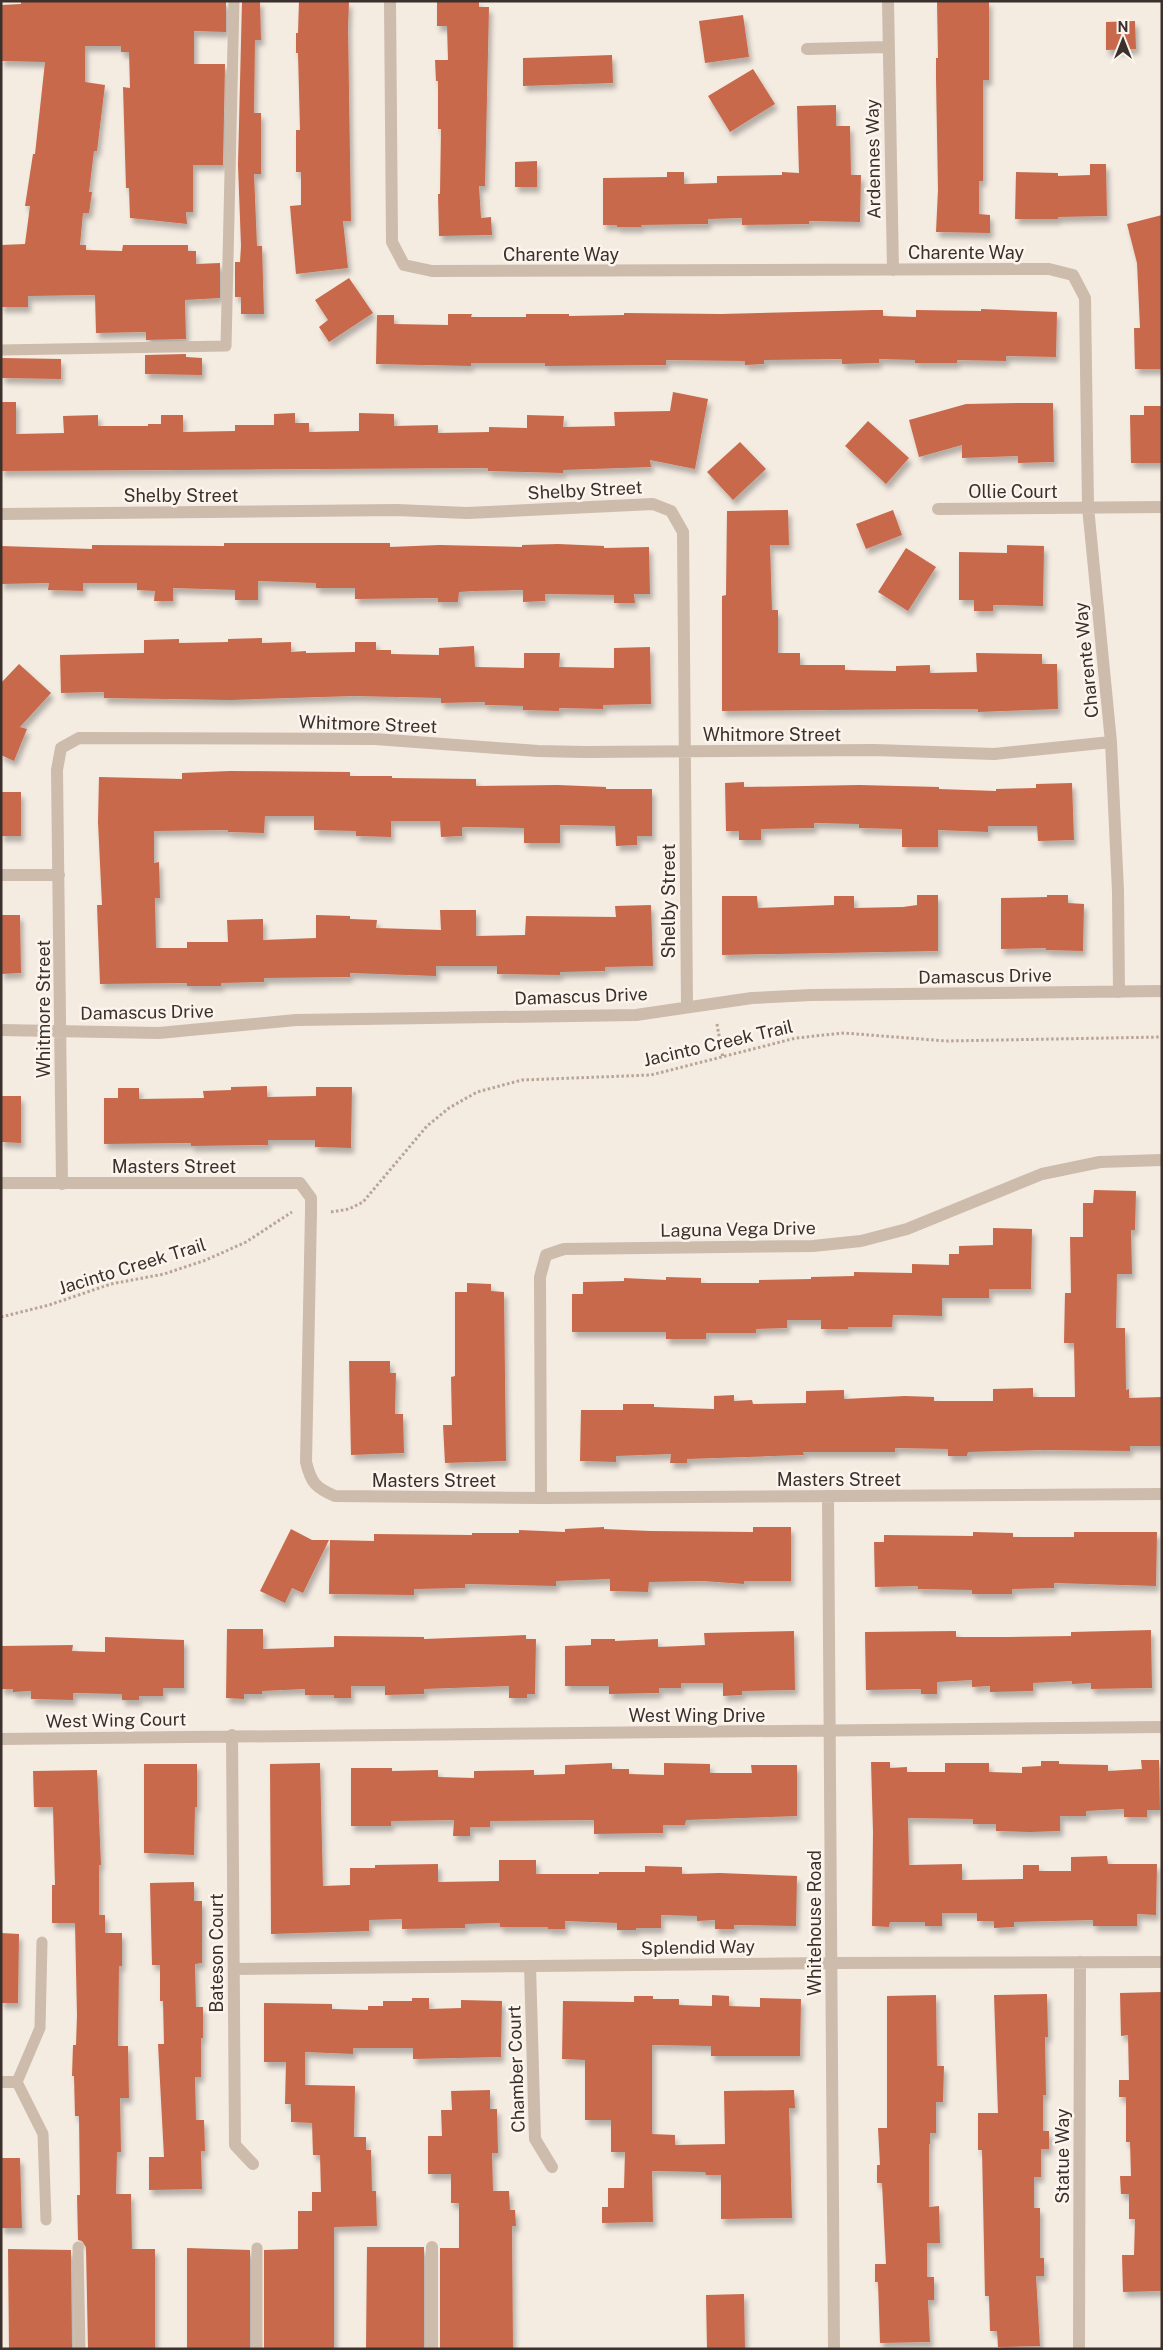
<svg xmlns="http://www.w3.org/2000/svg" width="1163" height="2350" font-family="'Public Sans',sans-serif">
  <defs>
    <filter id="shadow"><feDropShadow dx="3" dy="5.5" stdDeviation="2.5" flood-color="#0004"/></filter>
  </defs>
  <rect width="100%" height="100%" fill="#f4ebe1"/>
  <path fill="#c8694b" filter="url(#shadow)" d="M21 1H226V32L194 31V64H225L223 165H193V212H186L187 224 130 218 129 188H126L123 87 130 88 129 52H121V46H85V82L105 85 97 151H94L89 192H92L89 213H83L80 245H86V250L122 251 123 245H188V251H196V264L220 263V298L185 300 186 339 146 340V332L96 333 95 295 28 296V307H1V245L25 244 30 206H25L33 154H35L45 62 1 61V5L21 4Z
    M242 1H260L261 40H255L254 113H261V174H254L257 246H262L264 314H241V297H235V262H240L241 246 238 165Z
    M299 1 349 2 348 27 351 221H343L348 268 296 274 290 206 301 205V172H296V130H300L298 53H296V33H298Z
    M437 1H479V7H489L485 186H479L481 218 491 217 492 235 439 236 438 194H440L441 129H438V81H436L435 60H448L447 26H437Z
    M937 1H989V80H983V181H979V214L990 215V233L936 232 938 190 936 79V58H938Z
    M743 15 749 57 705 63 699 21Z
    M1135 21 1136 49 1106 50V22Z
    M612 55 613 83 523 86V58Z
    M753 69 775 104 730 132 708 96Z
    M836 105V126H850L851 175H861L860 222 809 221V224L742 225V218L708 219V224L641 225 642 227H617V225H603V178L667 177V172H684V184L717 183V176L782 175V172L799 173 797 106Z
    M537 161V187H515V162Z
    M1090 164H1106L1107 216 1058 217V219H1015L1016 172 1058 173V176L1090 175Z
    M1162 215V369H1135L1134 328H1140L1137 263 1127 224Z
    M349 278 373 313 329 342 319 327 328 320 315 300Z
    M981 309 1057 312 1056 357 1006 356V361L957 360V363H915V360L879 359V363L842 364V359L764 360V364L745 365V361L666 360V365L545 366V363H471V366L376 364 377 315H394V324L448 325V314H472L471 317H526V314H569V316L624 315V313L721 314 873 310H883V316L916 317V310L981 311Z
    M186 354V357L202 358V375L145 374V355Z
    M2 358 61 359V379L2 378Z
    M673 392 708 399 695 469 650 460 651 467 563 470V473L488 471V468L1 471V402H16V434L64 433 63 416 98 415V426H148V424H161V415H183V432L235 431V425H274V414L295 413V423H309V432L359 431V413L394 414V426L438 425V433L489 432V427L527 428V415L564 416 563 427 615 426 614 412 670 411Z
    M1017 403H1053L1054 462 1018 463V456L962 458V445L919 457 909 420 966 404Z
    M1144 406H1162V463H1131L1130 415H1144Z
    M868 421 909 458 886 484 845 446Z
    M740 442 766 469 733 500 707 472Z
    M788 510 789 545H770L772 610H778V653H800V665H845V670L896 671V666L930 665V673L977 672 976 653 1042 654V664H1057L1058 709 978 712V709H940L722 711V596L726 595 727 511Z
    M893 510 902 535 866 549 856 524Z
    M224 543H390V547L439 545 522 547V545L558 544 604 546V548L649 547 650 594H634L635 603H614V595L545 594V601L523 602V590L474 591 459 592 458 602H438V598L355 599V588H316V583L258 581V600H235V590L173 588V601H154L155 591 137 590V583H83V591L48 590 49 583 1 584V546L92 549V545L224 546Z
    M1007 545 1044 546 1043 606 993 605V611H974V600H959V552L1007 553Z
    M906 548 936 567 908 611 878 592Z
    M262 638V643L291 642V652L306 651V653L355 652V642H376V650H391V654L439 655V648L474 646 475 667 524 668V653H560L559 667 614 668V648L650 647 651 704 603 705V709L559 708V711L523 710V706L485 705V702L441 703V698L354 696 230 700 104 698V692L61 693 60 655 144 653V640L179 639V643L228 642V639Z
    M19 664 51 693 20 727 27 729 14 761 1 755V683Z
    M230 771 350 772V776H392V778L476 779V786L558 785 606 787V789H652V836H637V845L616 846 615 826 560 825V843H524V828L462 827V836L441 837 440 821H391V837L356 836V831L314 830V816H265L264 833 228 832V830L154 831V863L159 862 160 898H155L156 948H187V942H228L227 920 263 919V940L316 938V915L350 916V919L377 920 376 928 441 930 440 910H476V936L525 935 526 916 616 917 615 906 651 905 653 966 605 967V971L560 972V975L497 974V966H436V976L350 973V977L264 978V982L221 983V986H187V983L100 984 97 905H102L98 822 99 777 182 779V773Z
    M744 782V787L859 785 939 787V789L996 791V789L1036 788V784L1072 783 1074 840 1038 841 1037 826H988V832L938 830V847H902V829L859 828V824L814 823V828L761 829V840H739V831H726L725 783Z
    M1 792H21V836H1Z
    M917 895H938V951L722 955V896H757L758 908 834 905V896H854V908L903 907 917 905Z
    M1047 895H1068V903L1084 904 1083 951 1046 950V948L1001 949V898L1047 897Z
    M1 915H20L21 973 1 974Z
    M267 1086V1097L316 1096V1087H352L351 1148 315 1147V1140H268V1145L191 1146V1143L104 1144V1098H118V1088H139V1099L204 1098 203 1091 231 1090V1087Z
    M1 1096H21V1143L1 1142Z
    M1094 1190 1136 1191 1135 1230H1131L1132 1274H1117L1116 1328H1125L1126 1390 1129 1389V1398L1162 1397V1446H1130V1451L1044 1450 968 1452 967 1456H948V1449L895 1448V1452H803L804 1455 687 1459V1463H670L671 1454 616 1456V1462L580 1461 581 1410H623V1404H654V1407L714 1409V1396L734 1395V1401L752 1400 753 1404 806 1403V1391L844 1390V1399L905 1396 934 1397V1401H993V1389L1033 1388V1397H1075L1074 1343H1064L1065 1293H1071L1070 1237H1083V1203H1093Z
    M993 1228 1032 1229 1031 1289H989V1298H942V1316L893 1315 892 1327H848V1329H821V1320H787V1328L756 1329V1333H706V1339H666V1332H572V1294H583V1282L624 1281V1278L666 1280V1277L701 1278V1283H759V1280L811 1279V1277L854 1276V1272L912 1273V1264L949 1265V1254H959V1246L993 1245Z
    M467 1283 491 1284V1291L504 1292 506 1461 445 1463 443 1425H452L451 1377 455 1376V1292H467Z
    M349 1361H390V1373H396L395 1414H403L404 1453 351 1455Z
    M604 1527V1529L650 1531 753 1532V1527H791V1581H744V1584L703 1581 649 1582 648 1592 610 1591V1579L556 1581V1586L465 1584V1588L414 1589V1595L329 1594 330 1540 374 1541V1534L472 1535V1533H519V1530L565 1532V1529Z
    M291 1529 312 1540H329L303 1593 292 1588 285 1603 260 1591Z
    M973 1532 1013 1533V1537H1074V1532H1157L1156 1586 1054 1583V1588L1012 1589V1594H972V1590L918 1589V1586L875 1587 874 1542H884V1535L973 1536Z
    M227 1629H263V1649L334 1647V1636L424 1637V1639L526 1635V1639H536L535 1694H527V1698H509V1686L424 1689V1694L385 1695V1686H351V1698H334V1695H305V1689L262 1691V1694H244V1699L226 1698Z
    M1151 1630 1152 1688 1091 1689V1683L1072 1684V1681L1033 1683V1691L990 1692V1686L972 1687V1680L937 1682V1694H921V1689L866 1690 865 1632 956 1631V1637H1008L1071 1636V1632Z
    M794 1631 795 1690 742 1691V1695L723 1696V1683H681V1688H659V1693L609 1694V1686H565V1646L591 1645V1639H615V1641L658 1639V1647L705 1645 704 1633Z
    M105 1637 184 1640V1688H163V1696H139V1700H122V1694L73 1693V1700L31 1699V1691L13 1692V1689H1V1646L73 1645 72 1651 105 1652Z
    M1141 1760H1159L1160 1810H1147V1817H1124V1809L1086 1811V1816H1060V1831L1030 1832 996 1831V1824H973V1819L908 1818 909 1865 962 1864V1880L1023 1879V1865H1039V1871H1071V1857L1107 1856 1108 1864H1157L1156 1915 1137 1914V1926H1093V1920L1014 1922V1927L994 1928V1921H977V1913H942V1926H925V1922H890L889 1927 872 1926 873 1832 871 1762H890V1768L907 1767V1772H945V1763H989V1772L1022 1773V1767L1041 1766V1761H1059V1764L1108 1765V1771L1142 1769Z
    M320 1763 323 1886 350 1885V1868H375V1865L438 1864V1882L499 1881V1860H536V1874H599V1872H645V1866L682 1867V1874L720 1873 797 1876 796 1926 734 1925V1929H715V1920L697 1921V1916L661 1915V1928H636V1930H617V1923L565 1921V1929H548V1927H500V1923L465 1924V1928L402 1929V1919L369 1920V1931L271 1934 270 1764Z
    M612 1763V1769H629V1774L664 1775V1763L710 1764V1773H752L751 1765H797V1816L686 1820 685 1825H663V1833L594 1834V1820L490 1821V1827H470V1836H453L454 1820 391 1821V1826H351V1768H392V1771L438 1770V1777L474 1778V1771L534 1770V1775L565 1774V1765Z
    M144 1764H197V1807H195L194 1855 144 1853Z
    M97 1770 101 1865H99V1915H105V1933H122V1966H119L118 2046H128L129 2098H120L121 2152H117L116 2194H131L132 2249H155V2349H88L86 2247 82 2241 78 2240 77 2195H80L79 2116H75L74 2076H72L73 2045H76L77 2015 75 1923H52V1885H55L53 1807H34L33 1771Z
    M194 1882V1901H202V1963L195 1964 196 2007H203V2038H201V2077H195L196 2120H204L205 2151H201L202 2189 149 2190V2157H164L158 2044H164L163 2001H160V1965H152L150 1883Z
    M1 1933 19 1934 18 2003H1Z
    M1162 1992V2291L1123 2292 1122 2255H1134L1135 2219H1129V2194H1121L1120 2176H1131L1130 2142H1126V2097H1119V2080H1129L1128 2035 1121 2036 1120 1993Z
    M1047 1994 1048 2037H1045L1046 2095H1043V2131H1049V2149H1041V2177H1034V2208H1040V2258H1044V2276H1036L1040 2346 998 2347 997 2331H990L989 2296H985L982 2150H978V2113H998L994 1995Z
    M712 1995 729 1996V2006L760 2007V1998L801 1999 800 2056H711V2046L652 2045V2134L675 2135V2145L725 2144 724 2091 794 2090 795 2108H789L792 2218 721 2219V2175H706L705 2172 652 2171 653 2222 602 2223V2207H608V2188H624L625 2152H611V2120H585V2060L562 2059 563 2001 634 2002V1996H653V1999H679V2005L712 2006Z
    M936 1995 937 2066H944L943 2102H936V2133H930V2144H929V2207L939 2206 940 2243H927V2277H934V2300H928L930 2342 880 2343 878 2282H875V2264H886L882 2183H877V2165H880L878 2128H887V1996Z
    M412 1998H429V2009L461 2008V2000L502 2001 501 2057 413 2059V2048H353V2054L305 2052V2085L355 2086 354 2137H366V2150H371L372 2191H376L377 2226 334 2227V2349H264V2250L298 2249V2211H312V2192H321L320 2155H313L312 2123 291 2122V2104H285L286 2062H264V2003L332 2004V2009L368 2010V2006H383V2001H412Z
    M490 2090V2109H497L498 2153H492L493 2191H509L510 2210H515L516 2226H512L513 2349H440V2248H459V2203H451V2174H428V2136H442L441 2110H452L451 2091Z
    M1 2158H20L22 2228H1Z
    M367 2247H424V2349H366Z
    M187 2248 250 2250V2349H187Z
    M8 2249 71 2250 72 2349H9Z
    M744 2294 745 2349H707L706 2295Z"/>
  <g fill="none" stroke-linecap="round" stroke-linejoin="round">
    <path stroke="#b9a596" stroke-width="3" stroke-dasharray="2.5 2.5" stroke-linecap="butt" d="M717 1024 723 1058
      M331 1212 349 1209 363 1202 427 1126 449 1108 477 1092 522 1080 651 1075 796 1038 844 1033 946 1041 1162 1037
      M1 1317 49 1305 111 1284 164 1274 206 1260 246 1242 292 1212"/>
    <path stroke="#cdbbac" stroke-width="11" d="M1 350 226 346 234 1
      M42 1942 40 2028 17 2082 43 2134 46 2220
      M78 2247 80 2349
      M257 2248V2349"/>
    <path stroke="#cdbbac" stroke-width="12" d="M390 1 392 242 404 265 432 271 1049 269 1073 275 1085 298 1088 507 1111 742 1118 891 1119 992
      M888 1 893 270
      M807 49 888 47
      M938 509 1162 507
      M1 514 396 510 467 513 653 504 671 511 683 532 687 1006
      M1 875H59
      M1 1030 159 1033 296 1020 636 1015 752 998 811 995 1162 991
      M1 1183H300L311 1198V1211L306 1462C311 1483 316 1488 335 1496L541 1498 1162 1494
      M62 1184 57 770 61 748 79 738 375 739 538 751 585 752 874 750 994 754 1111 742
      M828 1496 834 2349
      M541 1498 540 1277 546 1255 564 1249 813 1246 861 1241 907 1229 1042 1174 1100 1162 1162 1160
      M232 1735 235 2145 253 2164
      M1 1739 1162 1727
      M530 1966 535 2139 552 2167
      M234 1969 832 1963 1162 1962
      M1 2082H17
      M432 2247V2349
      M1079 2349 1080 1962"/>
  </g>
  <g text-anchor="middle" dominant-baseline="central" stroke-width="5" stroke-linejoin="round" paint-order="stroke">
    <g font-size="18" fill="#3b302b" stroke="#fbf5ee">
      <text transform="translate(873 159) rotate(-91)">Ardennes Way</text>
      <text x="966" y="252">Charente Way</text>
      <text x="561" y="254">Charente Way</text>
      <text transform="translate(585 490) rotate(-3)">Shelby Street</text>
      <text x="1013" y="491">Ollie Court</text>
      <text x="181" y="495">Shelby Street</text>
      <text transform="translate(1086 660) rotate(-96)">Charente Way</text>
      <text transform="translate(368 724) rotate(2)">Whitmore Street</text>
      <text x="772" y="734">Whitmore Street</text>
      <text transform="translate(668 901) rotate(-90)">Shelby Street</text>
      <text transform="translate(985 976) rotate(-1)">Damascus Drive</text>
      <text transform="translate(581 996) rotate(-2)">Damascus Drive</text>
      <text transform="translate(43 1009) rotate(-90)">Whitmore Street</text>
      <text transform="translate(147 1012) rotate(-1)">Damascus Drive</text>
      <text transform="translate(718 1043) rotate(-13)">Jacinto Creek Trail</text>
      <text x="174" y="1166">Masters Street</text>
      <text transform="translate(738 1229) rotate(-1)">Laguna Vega Drive</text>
      <text transform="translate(132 1266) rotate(-17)">Jacinto Creek Trail</text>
      <text x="839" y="1479">Masters Street</text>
      <text x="434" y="1480">Masters Street</text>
      <text x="697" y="1715">West Wing Drive</text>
      <text transform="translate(116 1720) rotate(-1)">West Wing Court</text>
      <text transform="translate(814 1923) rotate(-90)">Whitehouse Road</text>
      <text transform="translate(698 1947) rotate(-1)">Splendid Way</text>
      <text transform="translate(216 1953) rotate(-90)">Bateson Court</text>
      <text transform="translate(516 2069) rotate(-92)">Chamber Court</text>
      <text transform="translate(1062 2156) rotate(-90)">Statue Way</text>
    </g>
  </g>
  <rect width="1163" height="2350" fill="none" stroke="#3b302b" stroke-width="5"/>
  <g transform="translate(1123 40)" stroke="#fbf5ee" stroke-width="4" paint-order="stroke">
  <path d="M0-4L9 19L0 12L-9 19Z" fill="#3b302b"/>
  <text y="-8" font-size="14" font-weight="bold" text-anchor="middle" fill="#3b302b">N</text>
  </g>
</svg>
